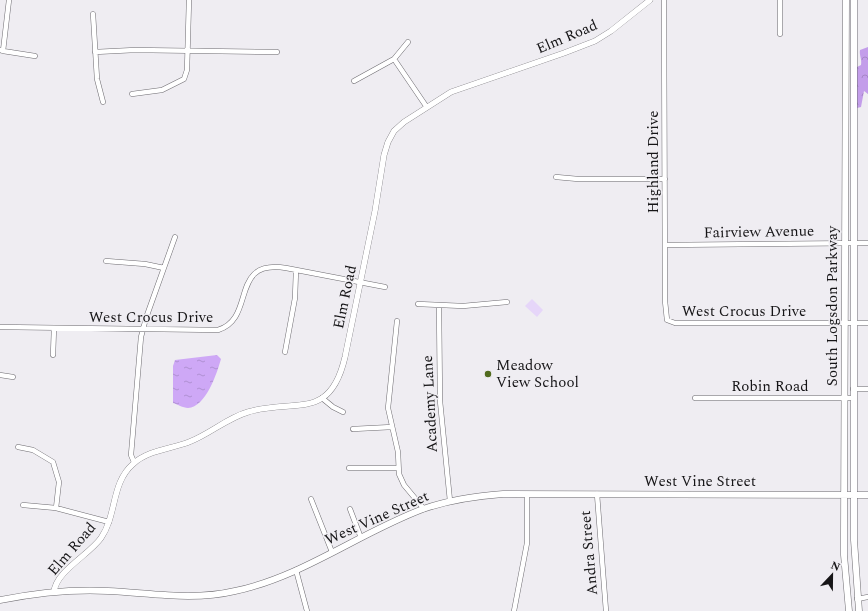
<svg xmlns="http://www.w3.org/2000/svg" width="868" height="611" font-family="Spectral,serif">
  <defs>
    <pattern id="forest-crowns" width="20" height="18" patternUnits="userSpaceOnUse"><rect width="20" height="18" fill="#c39dea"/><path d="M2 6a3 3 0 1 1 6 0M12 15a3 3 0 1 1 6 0" fill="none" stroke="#a786c8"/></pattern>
    <pattern id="water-ripples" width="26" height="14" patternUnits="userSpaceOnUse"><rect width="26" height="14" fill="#cea8f6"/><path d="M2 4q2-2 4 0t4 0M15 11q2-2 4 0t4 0" fill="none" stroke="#b090d2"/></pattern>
  </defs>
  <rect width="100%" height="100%" fill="#efedf2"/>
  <path fill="url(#forest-crowns)" d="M868 47V94L864 91 861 107 857 108V67L861 65C862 59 859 55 860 50Z"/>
  <path fill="#e6d6f9" d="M532 299 543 310 537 317 525 306Z"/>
  <path fill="url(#water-ripples)" d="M217 355 221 359C217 373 206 407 188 408 183 408 177 404 173 403V366L175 360Z"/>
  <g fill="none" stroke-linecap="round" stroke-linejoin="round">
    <g stroke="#6d6b70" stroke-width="5.5">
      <path id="minor" d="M664 0 665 301 667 320 675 323H868
        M93 14 97 79 103 102
        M780 34V0
        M0 50 3 51 9 0
        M3 51 35 56
        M95 52 135 50 277 52
        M394 59 426 106
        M354 81 394 59 408 42
        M132 94 162 90 184 79 187 70 189 0
        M556 177 578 179H665
        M665 245 868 243
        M106 261 145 264 164 268
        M418 304 463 306 507 302
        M439 306 440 401 450 501
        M397 321 388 408 398 452 399 474 404 485 424 509
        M0 327 218 330C257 318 228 259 286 268L385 287
        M285 352 295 298 296 270
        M53 355 54 328
        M0 375 13 377
        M853 389H868
        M322 398 333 407 343 412
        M695 398H853
        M353 429 392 427
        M18 447 33 450 53 462 59 482 56 508
        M134 462 131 455 141 337 146 318 175 237
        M349 468H398
        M597 494 606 611
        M311 499 332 552
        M23 505 56 508 109 522
        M350 509 361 538
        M296 570 307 611
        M857 599 868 597
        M514 611 527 543V494"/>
    </g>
    <g stroke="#6d6b70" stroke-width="6">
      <path id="tertiary" d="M54 592C56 571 89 555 101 538 117 515 111 483 133 464 148 450 171 449 189 442 210 434 227 418 248 412 295 398 330 422 345 357L375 211 384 155 388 142 394 131 404 122 451 92 564 53 595 41 611 31 650 0"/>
    </g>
    <g stroke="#6d6b70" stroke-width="7">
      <path id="secondary" d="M846 0 844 533V555L849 611
        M854 0V540L859 611
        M0 600C36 593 72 589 108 591 151 593 193 601 235 591 302 577 359 533 423 509 449 500 476 496 503 494L868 495"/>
    </g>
    <use href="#minor" stroke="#fff" stroke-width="4.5"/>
    <use href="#tertiary" stroke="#fff" stroke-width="5.5"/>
    <use href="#secondary" stroke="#fff" stroke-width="6"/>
  </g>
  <circle fill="#516b1e" stroke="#efedf2" stroke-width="1.5" cx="488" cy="374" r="4"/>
  <g text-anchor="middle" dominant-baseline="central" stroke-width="3" stroke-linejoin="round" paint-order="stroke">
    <g font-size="15" fill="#161517" stroke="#efedf2">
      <text transform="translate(567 37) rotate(-23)">Elm Road</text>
      <text transform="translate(653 162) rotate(-90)">Highland Drive</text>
      <text transform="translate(759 232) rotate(-1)">Fairview Avenue</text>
      <text transform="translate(345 297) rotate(-78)">Elm Road</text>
      <text transform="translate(832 306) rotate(-90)">South Logsdon Parkway</text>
      <text x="744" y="311">West Crocus Drive</text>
      <text x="151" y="317">West Crocus Drive</text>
      <text x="770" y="386">Robin Road</text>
      <text transform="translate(430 404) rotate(-93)">Academy Lane</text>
      <text x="700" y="481">West Vine Street</text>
      <text transform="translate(377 518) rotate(-24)">West Vine Street</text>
      <text transform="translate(72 549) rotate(-49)">Elm Road</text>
      <text transform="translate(589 553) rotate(-95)">Andra Street</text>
    </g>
    <g font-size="15" fill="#161517" stroke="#efedf2" text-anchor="start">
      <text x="496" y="365">Meadow<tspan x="496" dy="17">View School</tspan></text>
    </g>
  </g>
  <g transform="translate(832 575) rotate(22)" stroke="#efedf2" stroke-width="3" paint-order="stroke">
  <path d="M0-3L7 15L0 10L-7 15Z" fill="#161517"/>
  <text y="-6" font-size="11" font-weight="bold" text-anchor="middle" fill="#161517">N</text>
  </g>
</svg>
